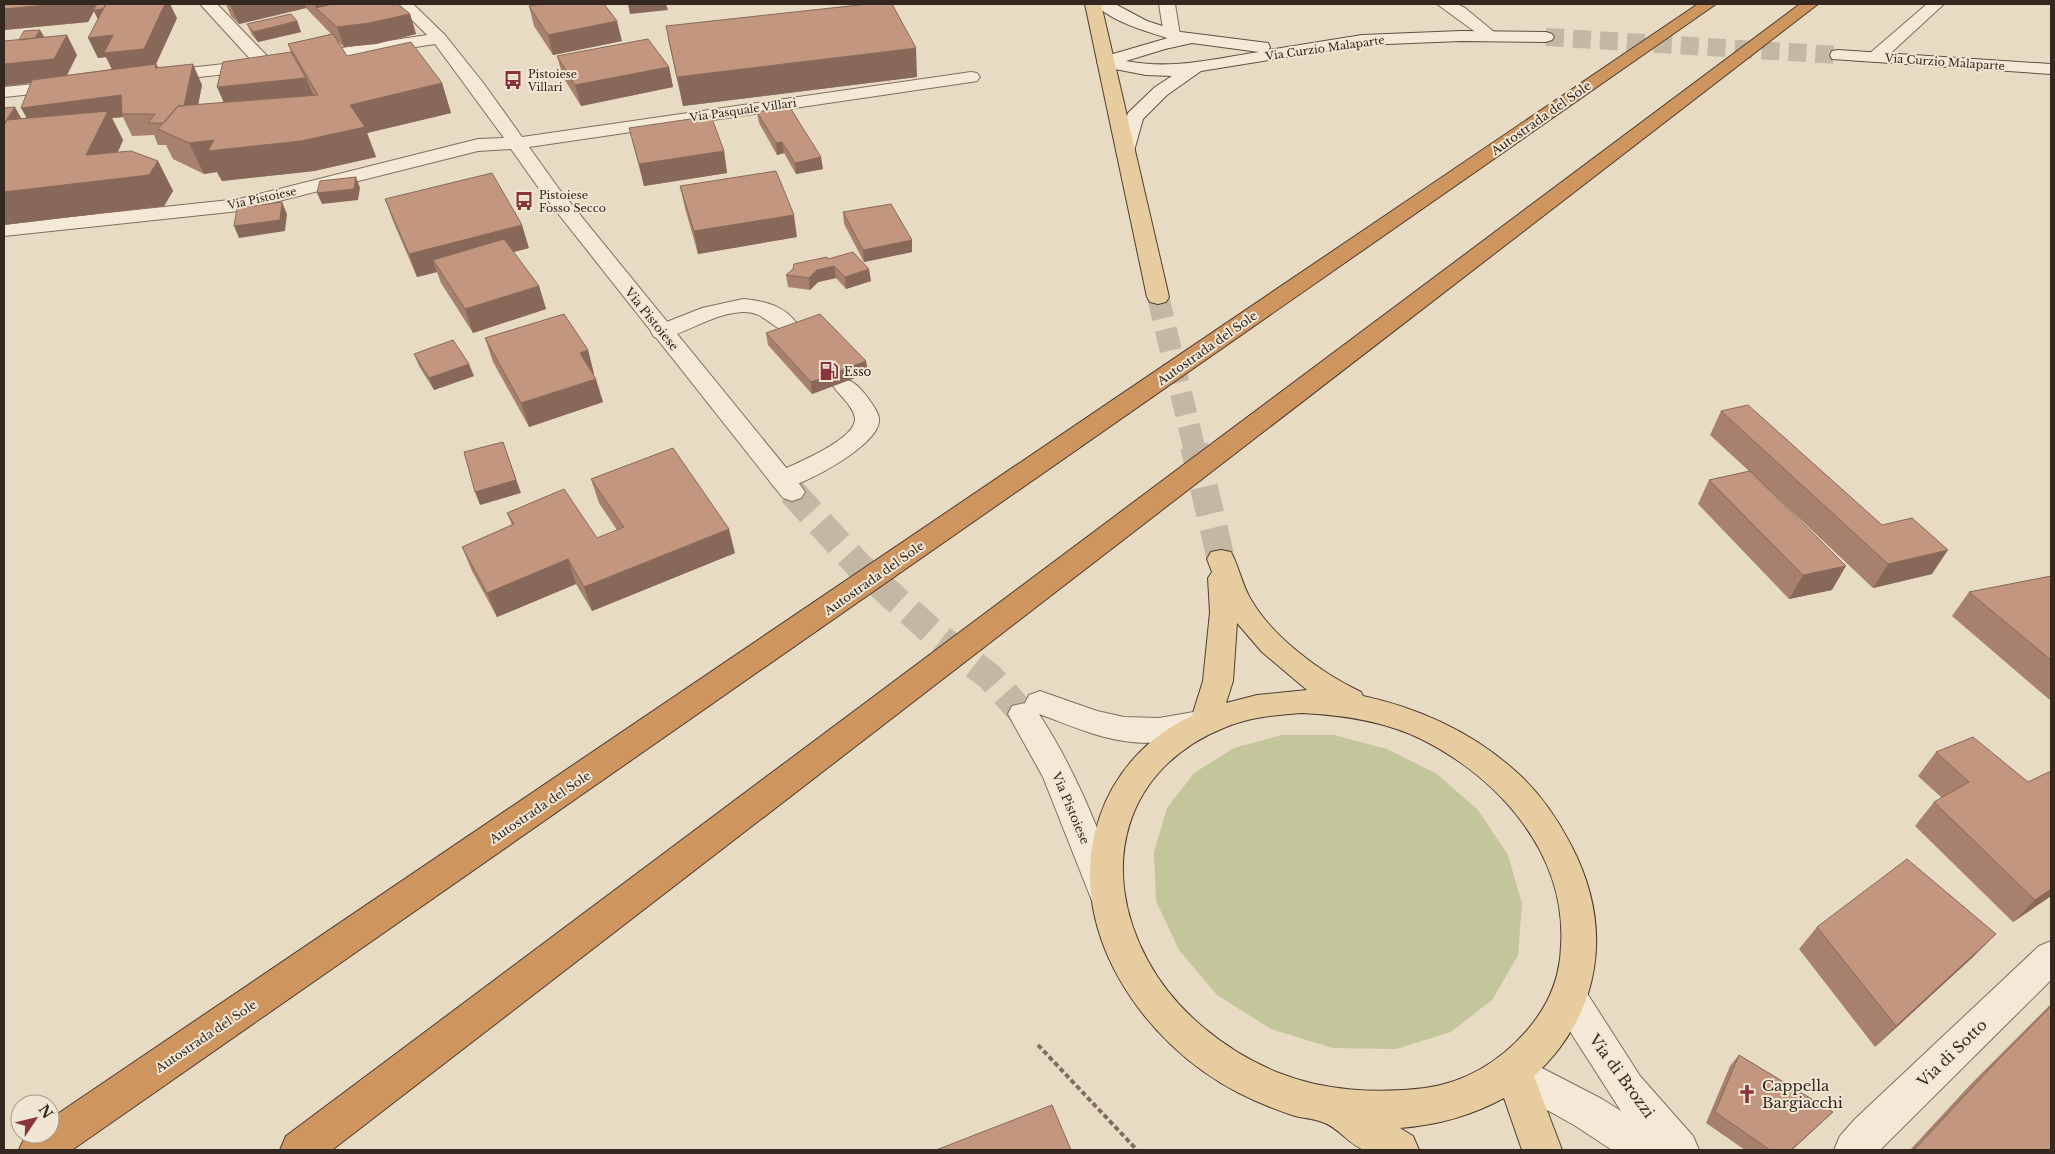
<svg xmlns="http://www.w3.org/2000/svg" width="2055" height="1154" font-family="'Libre Baskerville',serif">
  <rect width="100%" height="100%" fill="#e8dbc4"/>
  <path fill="#c3c59a" d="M1282 735H1334L1387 749 1437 774 1478 810 1508 855 1522 904 1518 955 1493 999 1451 1032 1396 1049 1332 1048 1271 1029 1217 995 1179 950 1156 901 1154 852 1167 808 1194 773 1234 748Z"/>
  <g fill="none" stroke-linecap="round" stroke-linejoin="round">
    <path stroke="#c4b7a3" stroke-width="28" stroke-dasharray="28 14" stroke-linecap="butt" d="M792 492 859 566 931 631 990 677 1023 714"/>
    <path stroke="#c4b7a3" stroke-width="18" stroke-dasharray="18 9" stroke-linecap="butt" d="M1546 37 1838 55"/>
    <path stroke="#c4b7a3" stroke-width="22" stroke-dasharray="22 11" stroke-linecap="butt" d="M1158 297 1194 447"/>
    <path stroke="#c4b7a3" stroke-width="28" stroke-dasharray="28 14" stroke-linecap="butt" d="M1194 446 1220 555"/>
    <g stroke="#816d5d" stroke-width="2">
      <path id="lane" d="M1437 4H1457L1465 8 1499 36 1497 39H1485Z
        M1927 4H1944L1882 61H1870L1868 57 1870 53Z
        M743 299C766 301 785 306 798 325L795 330C773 335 768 311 743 312 714 313 689 332 662 339L654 337 651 332 654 327 702 308Z
        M845 379C856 382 863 391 870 401 874 407 880 414 879 422 876 446 807 484 784 488 780 488 777 487 773 486L769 480 773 474C790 466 857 440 855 418 853 406 840 396 833 386L837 381Z"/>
    </g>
    <g stroke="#816d5d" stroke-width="2">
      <path id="street" d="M200 4H217L270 59 427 35 396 4H413L445 35 484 84 522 137 971 72 977 73 980 77 977 81 971 82 529 147 559 189 801 486 805 492 801 498 792 501 783 498 545 197 511 149 478 151 239 211 4 236V224L239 199 478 139 504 138 435 44 266 70 160 81 154 80 151 76 154 72 160 71 252 61Z
        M1159 4H1175L1180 35 1178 38H1166L1164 35Z
        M65 81 71 82 74 86 71 90 4 97V87Z
        M1040 691 1097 711 1124 717 1159 718 1205 710 1216 714 1220 722 1216 730C1188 740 1154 746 1124 741 1095 737 1067 724 1039 714 1075 769 1099 830 1121 891L1116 901 1104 906 1092 901 1043 777 1008 714 1012 706 1025 703 1029 695Z
        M2051 941V980L1880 1150H1834L1840 1136 1855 1119 2039 946Z
        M1570 982 1583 987 1640 1076 1693 1136 1699 1150H1612L1574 1125 1500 1084 1494 1071 1500 1058 1513 1053 1602 1099 1621 1111 1557 1011 1552 999 1557 987Z"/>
    </g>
    <g stroke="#634f40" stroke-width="2">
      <path id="secondary" d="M1096 4H1115L1147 21 1181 32 1268 43 1270 47 1268 50 1362 35 1461 31 1546 32 1552 34 1554 37 1552 40 1546 42 1461 41 1362 45 1201 71 1167 95 1143 119 1134 151 1132 155 1125 157 1118 155 1116 151 1128 113 1155 87 1172 76 1146 75 1099 66 1097 62 1099 58 1168 38C1150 33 1107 20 1096 4ZM1192 43 1259 52C1213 59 1173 70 1126 61L1165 49Z
        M1838 50 2051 64V74L1832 59 1830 55 1832 51Z"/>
    </g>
    <g stroke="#4f3d31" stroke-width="2">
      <path id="primary" d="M1085 4H1101L1169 297 1166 302 1158 304 1150 302 1147 297Z
        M1221 550 1231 552C1239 567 1242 584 1250 598 1272 637 1321 673 1361 692L1363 696C1423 709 1478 735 1523 778 1543 798 1558 820 1571 845 1614 927 1602 1013 1534 1076L1562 1150H1522L1504 1098C1471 1116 1437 1125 1400 1128L1413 1136 1419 1150C1405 1150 1377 1153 1365 1150 1352 1147 1338 1128 1325 1123 1316 1119 1304 1118 1295 1116 1276 1110 1257 1102 1239 1093 1142 1044 1061 926 1100 816 1115 772 1149 735 1192 716L1203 681 1210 612 1208 578 1212 572 1207 559 1211 552ZM1237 623 1262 652 1307 690 1257 695 1226 703 1233 681ZM1302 713C1343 715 1384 721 1421 739 1499 778 1567 854 1561 946 1560 978 1549 1004 1529 1028 1502 1060 1467 1082 1425 1088 1377 1094 1324 1091 1279 1073 1226 1052 1175 1011 1148 961 1097 868 1124 767 1226 727 1250 717 1276 715 1302 713Z"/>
    </g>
    <g stroke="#4f3d31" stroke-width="2">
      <path id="highway" d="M1698 4H1716L72 1150H19C27 1130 31 1134 50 1134V1119Z
        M1800 4H1818L332 1150H280L286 1136Z"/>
    </g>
    <path stroke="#816d5d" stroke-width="4" stroke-dasharray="5 3" stroke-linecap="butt" d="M1038 1045 1137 1150"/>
    <use href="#lane" fill="#f4e9d7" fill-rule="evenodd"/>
    <use href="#street" fill="#f4e9d7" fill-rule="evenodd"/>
    <use href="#secondary" fill="#f4e9d7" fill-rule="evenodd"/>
    <use href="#primary" fill="#e7cca0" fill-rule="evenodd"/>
    <use href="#highway" fill="#ce955f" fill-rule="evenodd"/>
  </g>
  <path fill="#a7816d" d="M4 4 177 18 156 64 158 67 202 85 198 105 224 103 291 52 288 44 331 34 306 8 239 24 231 16 226 4H398L410 14 416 34 376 44 344 47 336 40 347 56 442 83 451 113 367 133 376 157 314 171 222 181 217 172 204 174 173 159 166 145H158L154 135 132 136 123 117 112 118 123 140 118 152 158 161 173 191 164 206 4 225V108L21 118H26L31 83 4 86 19 40 40 30 44 37 77 55 67 75 112 69 106 57 98 58V20L94 11 88 22 4 30Z
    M529 6 622 41 553 55 534 26Z
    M297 21 301 32 258 42 252 35 247 24Z
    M668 39 917 77 683 106Z
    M557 56 669 67 673 87 581 106 563 77Z
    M757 112 823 169 796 174 784 153 777 155 759 123Z
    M629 128 724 151 727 173 644 186Z
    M680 186 797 237 698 254 685 208Z
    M385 199 529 248 513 252 539 286 546 309 473 333 441 283 437 272 417 277 393 221Z
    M843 212 912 252 864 262 844 224Z
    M828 259 871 281 846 289 836 278 818 282 810 290 788 287 786 275Z
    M766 333 866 361 868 373 812 394 768 345Z
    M485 338 588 350 594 374H593L603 402 529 427 493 362Z
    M414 354 474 376 434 390 419 366Z
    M1721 411 1932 574 1873 588 1767 488 1832 590 1789 599 1698 504 1709 480 1749 471 1710 435Z
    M591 479 735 553 592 611 576 584 497 617 472 571 462 547 512 525 507 513 597 538 617 530 599 503Z
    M2051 576V701L1952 616 1969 592Z
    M1936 752 2028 782 2051 771V896L2013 922 1915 826 1934 802 1942 798 1918 776Z
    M1817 927 1974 956 1875 1047 1799 949Z
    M2051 1004V1150H1910L1971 1084Z
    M1739 1055 1833 1112 1792 1150H1745L1706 1123 1730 1066Z"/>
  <path fill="#886959" d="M57 4H155L99 21 94 11 88 22 4 30V9Z
    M165 4H170L177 18 156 64 166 84 114 74 106 57 98 58 88 38Z
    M230 4H305L306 8 239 24Z
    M315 4H387L316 8Z
    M628 4H666L668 10 630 14Z
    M410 14 416 34 376 44 344 47 337 27Z
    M297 21 301 32 258 42 253 32Z
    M617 21 622 41 553 55 548 35Z
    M40 30 46 40 29 49Z
    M67 35 77 55 65 79 4 86V64Z
    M916 48 917 77 683 106 677 77Z
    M193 64 202 85 192 136 176 122Z
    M669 67 673 87 581 106 575 85Z
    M306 78 315 99 226 108 217 87Z
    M442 83 451 113 367 133 376 157 314 171 222 181 217 172 204 174 189 143 214 140 350 105Z
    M121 95 122 114 123 117 112 118 123 140 105 180 158 161 173 191 164 206 4 225V192L33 129 21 108Z
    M15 107 21 118 4 124Z
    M782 142 784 153 777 155 776 143Z
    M724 151 727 173 644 186 639 164Z
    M821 157 823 169 796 174 795 163Z
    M356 177 360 188 358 200 322 204 317 193Z
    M282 202 287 214 285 231 239 238 234 226Z
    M794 215 797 237 698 254 694 231Z
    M522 225 529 248 440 271 433 260 437 272 417 277 409 254Z
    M912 240V252L864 262 863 250Z
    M834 266 836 278 818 282 810 290 809 278 817 270Z
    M869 269 871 281 846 289 845 277Z
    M539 286 546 309 473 333 465 309Z
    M588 350 594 374 586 376 580 353Z
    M866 361 868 373 812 394 811 382Z
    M469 364 474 376 434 390 429 378Z
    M596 379 603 402 529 427 521 403Z
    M503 442 521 493 480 505 475 492Z
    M729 529 735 553 592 611 584 587Z
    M1948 550 1932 574 1873 588 1888 564Z
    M568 559 576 584 497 617 487 593Z
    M1846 566 1832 590 1789 599 1803 575Z
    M2051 889V896L2013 922 2035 900Z
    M1996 934 1974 956 1875 1047 1896 1026Z
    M1833 1112 1792 1150H1791Z"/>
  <path fill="#c2967f" stroke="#886959" d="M4 4H57L4 9Z
    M97 4H109H106L103 9 93 10Z
    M106 4H165L144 49 104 53 113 35 88 38Z
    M332 4H398L410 14 369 23 337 27 316 8Z
    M541 4H604L617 21 548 35 529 6Z
    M868 4H892L916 48 677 77 666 26Z
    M291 14 297 21 253 32 247 24Z
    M40 30 35 38 19 40 24 31Z
    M333 34 347 56 411 42 442 83 350 105 365 127 301 141 208 151 214 140 189 143 158 129 178 106 318 95 288 44Z
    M67 35 54 59 4 64V41Z
    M648 39 669 67 575 85 557 56Z
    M291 52 306 78 217 87 223 62Z
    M156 64 155 68 193 64 184 106H178L164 123H148L155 114H122L121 95 21 108 32 80Z
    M789 106 821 157 795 163 782 142 776 143 757 112Z
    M15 107 4 124V108Z
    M108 111 86 155 131 151 158 161 149 175 4 192V125L7 120Z
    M711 116 724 151 639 164 629 128Z
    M776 171 794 215 694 231 680 186Z
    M492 173 522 225 409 254 385 199Z
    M356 177 354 189 317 193 320 181Z
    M282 202 280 220 234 226 237 208Z
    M891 204 912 240 863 250 843 212Z
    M504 239 539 286 465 309 433 260Z
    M853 252 869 269 845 277 834 266 817 270 809 278 786 275 793 269 794 264 827 257 828 259Z
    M564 314 588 350 580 353 596 379 521 403 485 338Z
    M820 314 866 361 811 382 766 333Z
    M453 340 469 364 429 378 414 354Z
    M1748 405 1882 525 1912 518 1948 550 1888 564 1721 411Z
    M503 442 516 480 475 492 464 452Z
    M673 448 729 529 584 587 568 559 487 593 462 547 514 524 507 513 564 489 597 538 624 527 591 479Z
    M1750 471 1846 566 1803 575 1709 480Z
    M2051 576V660L1969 592Z
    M1973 737 2028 782 2051 771V889L2035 900 1934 802 1969 782 1936 752Z
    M1907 859 1996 934 1896 1026 1817 927Z
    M2051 1006V1150H1914L1995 1063Z
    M1739 1055 1833 1112 1791 1150H1770L1715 1112Z
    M1052 1105 1071 1150H936Z"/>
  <defs>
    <g id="bus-bare" transform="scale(1.5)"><path d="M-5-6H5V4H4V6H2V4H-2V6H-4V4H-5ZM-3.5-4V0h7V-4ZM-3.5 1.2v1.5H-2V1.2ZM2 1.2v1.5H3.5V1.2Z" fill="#89343b" stroke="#f1e6d3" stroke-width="2.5" paint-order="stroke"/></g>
    <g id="fuel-bare" transform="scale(1.5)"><path d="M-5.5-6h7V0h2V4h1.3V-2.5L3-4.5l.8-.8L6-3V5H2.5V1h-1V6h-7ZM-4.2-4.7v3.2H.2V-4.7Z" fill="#89343b" stroke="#f1e6d3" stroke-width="2.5" paint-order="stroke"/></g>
    <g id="church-bare" transform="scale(1.5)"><path d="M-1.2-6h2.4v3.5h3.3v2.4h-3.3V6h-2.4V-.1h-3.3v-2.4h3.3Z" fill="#89343b" stroke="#f1e6d3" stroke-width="2.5" paint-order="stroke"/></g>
  </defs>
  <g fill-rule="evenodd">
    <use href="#bus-bare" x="513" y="80"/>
    <use href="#bus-bare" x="524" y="201"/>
    <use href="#fuel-bare" x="829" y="371"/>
    <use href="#church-bare" x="1747" y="1094"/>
  </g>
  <g text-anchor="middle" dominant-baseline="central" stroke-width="4" stroke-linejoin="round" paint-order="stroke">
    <g font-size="11" fill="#33271f" stroke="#f1e6d3">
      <text transform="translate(1325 48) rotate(-8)">Via Curzio Malaparte</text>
      <text transform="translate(1945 62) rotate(4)">Via Curzio Malaparte</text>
      <text transform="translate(743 110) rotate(-8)">Via Pasquale Villari</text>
      <text transform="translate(262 198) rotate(-12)">Via Pistoiese</text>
    </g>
    <g font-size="11" fill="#33271f" stroke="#f1e6d3" text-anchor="start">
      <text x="528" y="74">Pistoiese<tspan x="528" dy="13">Villari</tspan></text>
      <text x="539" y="195">Pistoiese<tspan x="539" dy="13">Fosso Secco</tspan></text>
    </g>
    <g font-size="12" fill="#33271f" stroke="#f1e6d3">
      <text transform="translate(1541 118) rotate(-35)">Autostrada del Sole</text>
      <text transform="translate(652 319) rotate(51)">Via Pistoiese</text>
      <text transform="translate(1207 348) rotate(-35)">Autostrada del Sole</text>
      <text transform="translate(874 578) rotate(-35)">Autostrada del Sole</text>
      <text transform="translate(540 807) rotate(-34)">Autostrada del Sole</text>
      <text transform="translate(1071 808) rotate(67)">Via Pistoiese</text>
      <text transform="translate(206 1036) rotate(-34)">Autostrada del Sole</text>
    </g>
    <g font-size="12" fill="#33271f" stroke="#f1e6d3" text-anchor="start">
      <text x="844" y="371">Esso</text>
    </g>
    <g font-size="15" fill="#33271f" stroke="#f1e6d3">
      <text transform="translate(1952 1053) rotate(-44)">Via di Sotto</text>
      <text transform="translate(1622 1076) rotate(54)">Via di Brozzi</text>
    </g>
    <g font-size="15" fill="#33271f" stroke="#f1e6d3" text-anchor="start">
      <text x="1762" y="1085">Cappella<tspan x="1762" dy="17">Bargiacchi</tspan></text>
    </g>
  </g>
  <rect width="2055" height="1154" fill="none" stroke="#33271f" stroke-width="10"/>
  <g transform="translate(35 1119) rotate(55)"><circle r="24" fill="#f1e6d3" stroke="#a59a8b"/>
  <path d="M0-4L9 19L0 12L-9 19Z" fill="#89343b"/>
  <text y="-8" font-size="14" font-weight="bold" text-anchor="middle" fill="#33271f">N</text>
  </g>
</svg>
